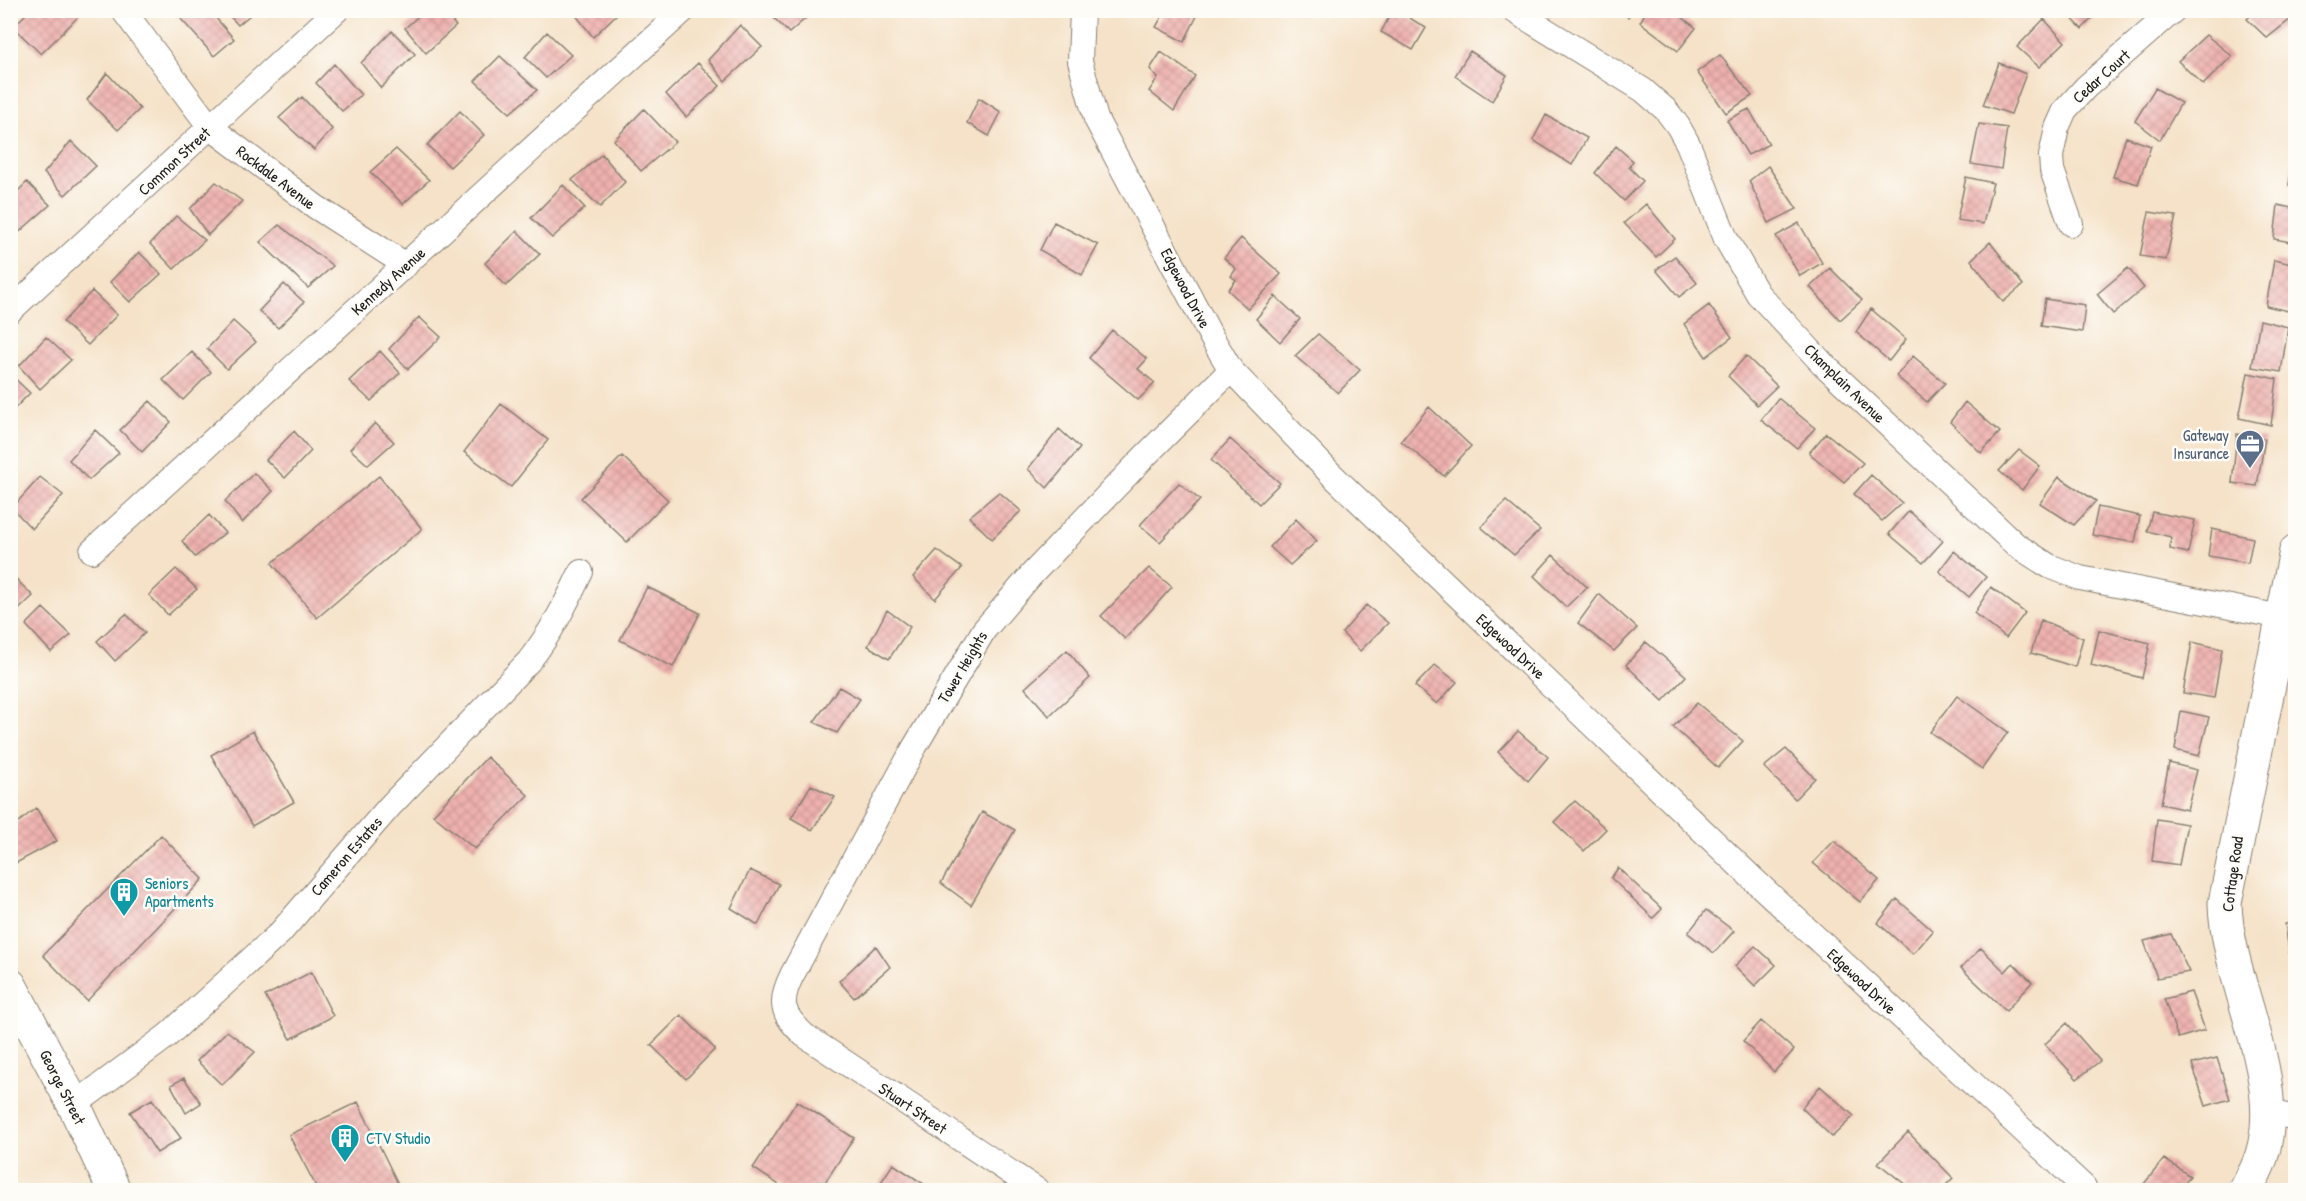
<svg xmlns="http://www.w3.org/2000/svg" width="2306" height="1201" font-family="'Patrick Hand',sans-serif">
  <defs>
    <pattern id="building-cross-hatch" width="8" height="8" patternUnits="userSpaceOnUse" patternTransform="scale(1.5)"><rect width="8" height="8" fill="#eeb1ae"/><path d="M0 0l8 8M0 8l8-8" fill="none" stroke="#cc9895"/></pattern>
  </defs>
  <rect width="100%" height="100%" fill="#fdfcf7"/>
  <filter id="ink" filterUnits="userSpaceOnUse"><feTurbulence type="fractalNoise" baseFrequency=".0167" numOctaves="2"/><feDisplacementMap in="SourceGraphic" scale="12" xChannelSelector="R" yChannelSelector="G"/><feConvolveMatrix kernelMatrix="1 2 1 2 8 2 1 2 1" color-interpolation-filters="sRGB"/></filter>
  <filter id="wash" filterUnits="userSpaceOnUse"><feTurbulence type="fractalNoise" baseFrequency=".008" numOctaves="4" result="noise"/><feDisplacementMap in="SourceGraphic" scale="24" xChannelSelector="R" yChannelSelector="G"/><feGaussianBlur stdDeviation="1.35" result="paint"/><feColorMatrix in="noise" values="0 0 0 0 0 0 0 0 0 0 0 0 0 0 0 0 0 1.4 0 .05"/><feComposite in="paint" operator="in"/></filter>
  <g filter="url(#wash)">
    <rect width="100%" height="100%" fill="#f5e2c8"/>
    <g id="blocks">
      <path fill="url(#building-cross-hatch)" d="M30 10H78L81 14 41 54 13 27Z
        M190 10H209L234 39 214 56 181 19Z
        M224 10H256L238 25Z
        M425 10H443L456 26 426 53 405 28Z
        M578 10H621L593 37 575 14Z
        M772 10H815L789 33 769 13Z
        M1166 10H1200L1184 42 1156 27Z
        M1393 10H1397L1426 28 1413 50 1381 32Z
        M1616 10H1632L1628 17Z
        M1647 10H1673L1696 28 1678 51 1640 22Z
        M2064 10H2100L2082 29Z
        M2257 10H2296V15L2267 38 2247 19Z
        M2044 19 2065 42 2039 67 2017 47Z
        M740 25 762 47 725 81 708 60Z
        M392 31 415 54 381 88 361 63Z
        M547 32 571 55 546 78 525 57Z
        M2206 35 2232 56 2203 85 2178 61Z
        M1470 51 1507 75 1492 101 1455 76Z
        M1161 52 1195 76 1174 111 1149 91 1158 78 1150 69Z
        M1720 55 1752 96 1726 113 1697 72Z
        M500 56 537 90 510 113 475 81Z
        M698 63 720 86 686 117 666 94Z
        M1999 63 2026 74 2011 114 1983 105Z
        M334 64 361 95 342 111 316 83Z
        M107 73 140 109 118 130 87 100Z
        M2155 88 2181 103 2160 140 2135 121Z
        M302 97 332 129 314 150 279 118Z
        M979 98 1001 112 989 136 967 123Z
        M644 109 675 142 641 171 614 140Z
        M1749 109 1769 144 1748 155 1727 120Z
        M460 111 484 135 450 167 427 145Z
        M1546 115 1587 138 1572 165 1533 140Z
        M1979 124 2007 128 2001 169 1971 164Z
        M2126 137 2151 146 2138 184 2113 177Z
        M71 141 96 166 65 195 44 173Z
        M1616 146 1633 161 1629 167 1643 181 1624 201 1595 173Z
        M396 149 429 180 403 204 370 172Z
        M2294 153H2296V187L2289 185Z
        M602 154 625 182 600 207 572 180Z
        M1768 166 1797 209 1769 223 1749 181Z
        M1966 177 1993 183 1983 224 1957 220Z
        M27 182 50 205 17 234 10 227V199Z
        M216 182 242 201 208 235 190 209Z
        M563 185 585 208 552 238 531 218Z
        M1646 204 1675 239 1656 257 1624 223Z
        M2278 205 2296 209V243L2274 239Z
        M2149 212 2176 216 2166 260 2140 256Z
        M176 216 205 240 174 269 150 244Z
        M1054 222 1098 245 1082 275 1040 250Z
        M1799 223 1822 263 1800 276 1776 236Z
        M279 225 333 266 308 288 260 242Z
        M517 231 540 254 506 286 485 263Z
        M1241 238 1281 274 1248 309 1228 290 1236 280 1231 276 1236 269 1224 258Z
        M1990 242 2023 285 2003 302 1971 260Z
        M139 252 161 274 130 302 110 282Z
        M1675 256 1697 283 1679 297 1656 270Z
        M2274 260 2296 265V298L2293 312 2266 306Z
        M1830 268 1862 300 1840 320 1810 287Z
        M2128 268 2144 288 2113 314 2097 294Z
        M284 284 304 302 278 328 259 311Z
        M92 291 117 315 88 345 63 322Z
        M1275 296 1300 319 1280 342 1256 319Z
        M2045 299 2085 305 2082 332 2041 326Z
        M1709 305 1732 337 1706 357 1684 324Z
        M1871 309 1906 339 1889 361 1856 332Z
        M419 317 441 337 408 369 389 349Z
        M2260 320 2288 327 2281 372 2252 367Z
        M233 321 256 342 227 369 207 349Z
        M1112 330 1147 359 1138 369 1155 383 1138 400 1089 358Z
        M1318 334 1360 370 1338 393 1295 356Z
        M46 337 71 360 40 389 19 366Z
        M380 351 400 373 371 401 349 381Z
        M192 352 211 372 183 400 163 380Z
        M1746 356 1777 386 1757 405 1728 376Z
        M1913 356 1945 383 1927 402 1896 376Z
        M2248 373 2277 379 2271 425 2239 418Z
        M10 374 30 393 10 413Z
        M1778 398 1815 428 1797 448 1761 420Z
        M150 401 171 422 142 452 120 430Z
        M1965 402 2000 432 1981 453 1950 422Z
        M501 404 548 440 511 487 464 452Z
        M1429 407 1471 446 1444 476 1401 441Z
        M375 423 394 442 368 465 350 449Z
        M1059 429 1080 448 1047 488 1028 469Z
        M95 430 119 453 89 480 69 460Z
        M294 431 311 451 285 478 266 460Z
        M1826 433 1863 463 1844 482 1809 453Z
        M2237 434 2265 439 2257 486 2232 483Z
        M1230 439 1280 483 1259 504 1211 460Z
        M2019 450 2040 466 2022 490 1999 471Z
        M622 456 668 500 627 542 581 498Z
        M254 473 273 491 242 523 225 501Z
        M1871 475 1902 503 1882 521 1854 494Z
        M379 476 422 529 317 618 272 563Z
        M40 477 63 495 32 529 12 508Z
        M2059 477 2096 501 2074 525 2040 503Z
        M1179 483 1200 500 1160 542 1140 525Z
        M999 492 1021 511 992 539 969 517Z
        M1506 501 1540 530 1514 555 1481 527Z
        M2098 507 2140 516 2135 543 2092 535Z
        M1909 511 1943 541 1923 563 1889 534Z
        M2152 512 2195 520 2188 553 2170 549 2171 537 2147 531Z
        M209 515 225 533 195 557 182 541Z
        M1296 519 1317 541 1290 565 1270 547Z
        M2212 529 2253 538 2248 563 2208 556Z
        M937 550 962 568 935 599 913 577Z
        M1954 551 1986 577 1969 597 1939 571Z
        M1553 555 1587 587 1566 607 1534 576Z
        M1149 568 1172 587 1125 639 1101 616Z
        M176 569 197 589 168 615 149 595Z
        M10 573 33 596 15 613 10 608Z
        M647 587 700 613 673 667 620 640Z
        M1991 587 2025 613 2006 638 1974 613Z
        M1599 594 1637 628 1614 651 1578 623Z
        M1366 605 1388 623 1360 651 1342 633Z
        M43 608 71 635 51 652 26 625Z
        M887 610 910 627 889 659 868 646Z
        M126 614 145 633 115 661 97 641Z
        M2041 620 2083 638 2075 667 2031 653Z
        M2099 630 2150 643 2142 678 2091 665Z
        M1646 642 1686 676 1663 701 1626 665Z
        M2192 642 2222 649 2214 698 2183 693Z
        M1067 650 1090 678 1049 716 1025 688Z
        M1435 665 1457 682 1437 704 1415 686Z
        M839 687 860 699 837 733 814 722Z
        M1957 696 2008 732 1982 769 1930 732Z
        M1697 703 1743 741 1718 768 1673 727Z
        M2181 711 2209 717 2199 756 2175 750Z
        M253 731 294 802 252 826 211 755Z
        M1518 731 1548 757 1528 781 1498 752Z
        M1786 749 1815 778 1795 799 1764 767Z
        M487 757 528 795 475 849 433 815Z
        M2169 763 2197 770 2187 810 2161 804Z
        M811 785 835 797 812 830 791 818Z
        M1575 801 1606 829 1584 851 1554 822Z
        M36 808 57 841 16 863 10 854V829Z
        M982 812 1015 830 971 905 941 883Z
        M2157 819 2187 824 2179 865 2152 861Z
        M161 835 203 879 87 1001 43 955Z
        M1834 841 1879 880 1860 902 1813 863Z
        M1618 868 1662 909 1653 918 1611 878Z
        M750 870 779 884 758 925 731 908Z
        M2294 872H2296V903H2291Z
        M1897 899 1933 931 1913 954 1878 923Z
        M1706 910 1734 931 1714 953 1688 933Z
        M2296 922V963L2291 964 2285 924Z
        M2171 934 2189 972 2157 978 2144 941Z
        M876 946 890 967 854 998 839 981Z
        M1755 946 1776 965 1755 986 1735 966Z
        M1981 948 2005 972 2013 963 2032 982 2006 1011 1961 968Z
        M311 972 333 1016 291 1039 265 996Z
        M2191 992 2205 1030 2178 1038 2164 999Z
        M681 1015 715 1049 686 1079 651 1045Z
        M1761 1021 1794 1050 1774 1072 1743 1041Z
        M2067 1023 2100 1061 2077 1079 2045 1044Z
        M227 1031 255 1052 222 1085 197 1061Z
        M2217 1058 2230 1099 2206 1106 2192 1064Z
        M184 1078 201 1103 186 1113 171 1085Z
        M1820 1086 1854 1116 1832 1137 1802 1108Z
        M152 1099 181 1138 157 1153 130 1112Z
        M797 1101 854 1138 820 1190H787L753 1168Z
        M358 1102 401 1190H318L289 1135Z
        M1908 1132 1953 1178 1941 1190H1904L1907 1186 1878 1163Z
        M2164 1159 2190 1176 2178 1190H2139Z
        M893 1164 933 1190H876Z"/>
    </g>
  </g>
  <g filter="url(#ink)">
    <use href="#blocks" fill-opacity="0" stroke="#887f72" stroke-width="1.5"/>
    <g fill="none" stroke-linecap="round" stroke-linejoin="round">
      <g stroke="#887f72" stroke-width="26">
        <path id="street" d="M123 10 210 127 316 207 406 265
          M1082 10 1080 61 1096 119 1212 338 1231 370 1331 474 1753 879 2084 1187
          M1513 10 1643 90 1666 110 1678 126 1688 144 1726 239 1758 294 1822 363 2016 545 2049 566 2080 578 2282 617
          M2071 224 2052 170 2051 156 2057 128 2065 110 2086 87 2174 10
          M10 311 337 10
          M92 551 684 10
          M74 1105 167 1036 280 933 390 806 529 661C551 633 566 604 581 572
          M2270 1112 2296 1118
          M1037 1190 804 1035C782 1014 778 1003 792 975L914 748 984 630 1033 573 1145 456 1231 370"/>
      </g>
      <g stroke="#887f72" stroke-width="35">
        <path id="secondary" d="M2244 1190C2306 1108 2227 994 2225 903L2296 551"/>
      </g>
      <g stroke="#887f72" stroke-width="35">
        <path id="primary" d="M10 985 74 1105 114 1190"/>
      </g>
      <use href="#street" stroke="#fff" stroke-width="24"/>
      <use href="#secondary" stroke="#fff" stroke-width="33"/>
      <use href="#primary" stroke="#fff" stroke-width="33"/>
    </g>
  </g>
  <defs>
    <g id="office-pin" transform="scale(1.5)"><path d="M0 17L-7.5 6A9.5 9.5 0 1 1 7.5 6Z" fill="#5c6f8a" stroke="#fdfcf7"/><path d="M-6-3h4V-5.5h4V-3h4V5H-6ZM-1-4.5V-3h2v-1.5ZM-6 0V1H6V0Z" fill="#fff"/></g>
    <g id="building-pin" transform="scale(1.5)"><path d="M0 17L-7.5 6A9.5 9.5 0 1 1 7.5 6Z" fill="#0f9aa8" stroke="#fdfcf7"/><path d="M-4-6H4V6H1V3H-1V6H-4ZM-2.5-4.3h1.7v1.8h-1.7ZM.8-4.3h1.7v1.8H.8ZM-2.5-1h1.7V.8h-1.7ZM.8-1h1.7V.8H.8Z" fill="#fff"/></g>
  </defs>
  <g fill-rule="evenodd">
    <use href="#office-pin" x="2250" y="444"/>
    <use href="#building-pin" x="124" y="892"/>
    <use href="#building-pin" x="345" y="1138"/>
  </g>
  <g text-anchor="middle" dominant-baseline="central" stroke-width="5" stroke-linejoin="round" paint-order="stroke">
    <g font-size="16" fill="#1c1c1c" stroke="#fdfcf7">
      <text transform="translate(2101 76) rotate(-42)">Cedar Court</text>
      <text transform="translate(174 161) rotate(-43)">Common Street</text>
      <text transform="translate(276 177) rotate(37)">Rockdale Avenue</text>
      <text transform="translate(388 281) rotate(-42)">Kennedy Avenue</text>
      <text transform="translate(1186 288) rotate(62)">Edgewood Drive</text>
      <text transform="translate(1845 383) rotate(44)">Champlain Avenue</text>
      <text transform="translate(1511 646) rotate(43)">Edgewood Drive</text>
      <text transform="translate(962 667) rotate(-59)">Tower Heights</text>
      <text transform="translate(346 856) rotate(-49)">Cameron Estates</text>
      <text transform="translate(2232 874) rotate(-82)">Cottage Road</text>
      <text transform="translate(1862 981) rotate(43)">Edgewood Drive</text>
      <text transform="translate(63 1087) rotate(63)">George Street</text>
      <text transform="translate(913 1108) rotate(34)">Stuart Street</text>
    </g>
    <g font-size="16" fill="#4e5e75" stroke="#fdfcf7" text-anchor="end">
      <text x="2229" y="435">Gateway<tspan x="2229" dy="18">Insurance</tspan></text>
    </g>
    <g font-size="16" fill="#0d838f" stroke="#fdfcf7" text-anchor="start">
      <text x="145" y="883">Seniors<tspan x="145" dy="18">Apartments</tspan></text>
      <text x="366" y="1138">CTV Studio</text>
    </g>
  </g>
  <rect width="2306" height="1201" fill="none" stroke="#fdfcf7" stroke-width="36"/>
</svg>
